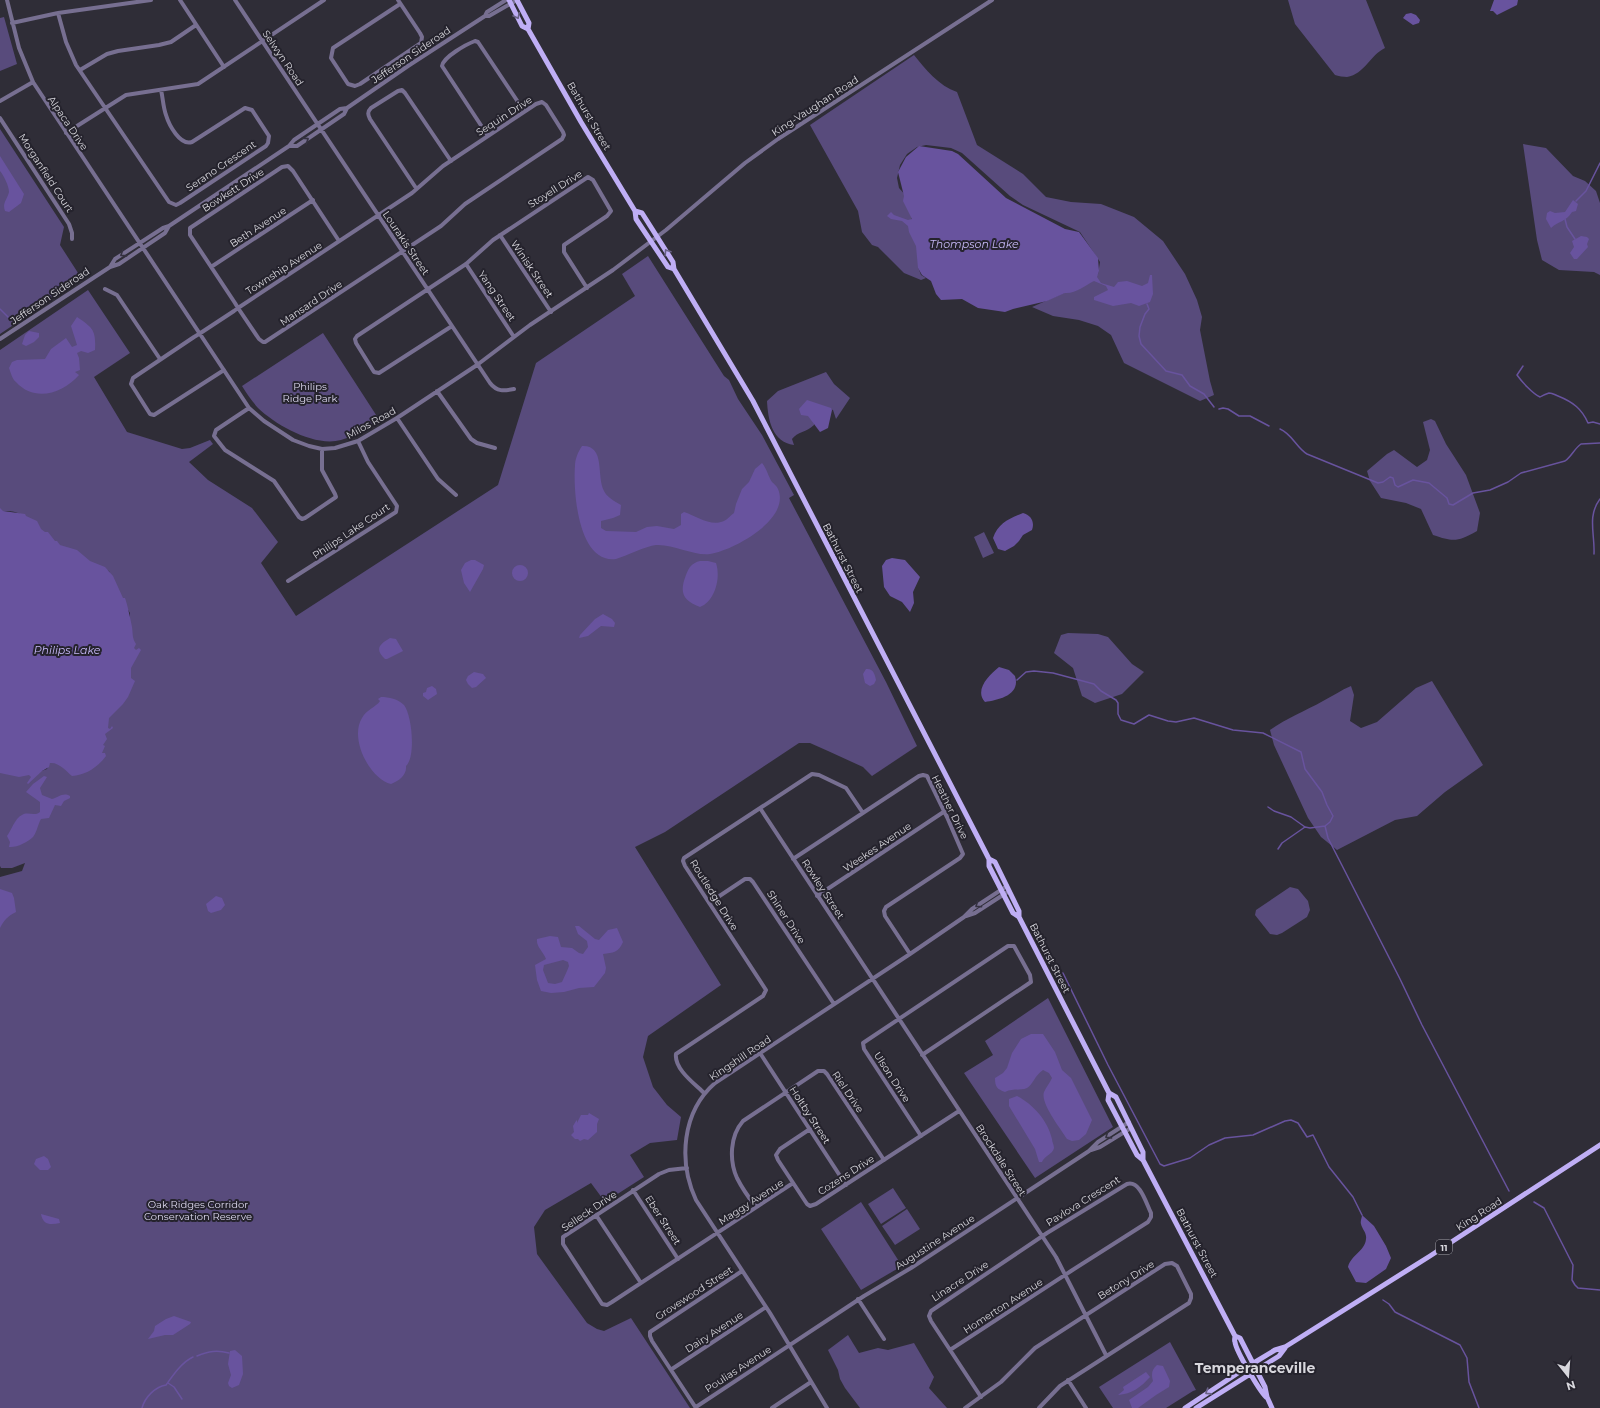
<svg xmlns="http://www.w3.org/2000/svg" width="1600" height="1408" font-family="Montserrat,sans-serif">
  <rect width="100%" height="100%" fill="#2f2d37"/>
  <path fill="#584b7c" d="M1288 0H1366L1385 48C1370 55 1365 74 1347 77 1344 77 1338 76 1335 75L1295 24Z
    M4 17 17 64 0 71V18Z
    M914 55C925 69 939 86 957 92L977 145 1023 174 1046 197 1071 202 1101 204 1134 217 1163 241 1185 274 1197 300 1202 317 1200 330 1210 381 1214 395 1200 401 1124 363 1111 335 1098 326 1079 320 1053 316 1032 307 1087 283 1098 274 1100 262 1080 232 1023 205 1010 196 962 153 951 148 926 145 917 147 907 154 900 165 897 178 899 188 907 197 912 217 910 229 918 244V267L921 275 926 278 921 280 904 273 878 247 872 245 862 232 858 211 810 125Z
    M0 129 64 227 60 245 80 276 43 305 0 334Z
    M1523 144 1546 148 1573 176 1585 181 1596 191 1600 203V275L1594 272 1559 270 1542 260 1537 240Z
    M648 256 724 376 729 380 738 399 762 435 794 495 789 498 886 682 917 746 872 776 863 767 828 751 810 743H799L665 832 635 847 721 985 648 1036 643 1057 653 1087 667 1105 681 1117 677 1140 650 1143 630 1155 644 1177 605 1202 591 1183 545 1210 534 1227 537 1254 587 1323 597 1329 604 1331 631 1318 690 1408H0V877L22 871 25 863 12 868H1L0 866V769C18 775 29 776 47 769L50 761 105 725 129 646 130 613 116 591 109 571C93 566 66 551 52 540 37 528 22 506 0 512V350L88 290 130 353 94 377 127 432 182 449 190 448 210 440 213 444 189 462 208 480 252 508 278 542 261 563 296 616 498 485 536 363 635 296 622 274Z
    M323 333 380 421C367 428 355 436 341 440 315 447 277 426 258 408 252 401 247 394 242 386Z
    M826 372 834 384 850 398 836 419 833 410 830 409 814 421V425C807 432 797 432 792 439L794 445C772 442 768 420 767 401L778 391Z
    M1431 419 1435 421 1446 444 1466 475 1480 513 1477 531C1457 542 1454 542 1433 535L1421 509 1406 503 1381 498 1370 481 1367 471 1387 454 1394 450 1417 467 1427 460 1430 450 1423 422Z
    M984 532 994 553 983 558 974 537Z
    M1068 633 1098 634 1108 637 1132 664 1144 672 1122 694 1095 703 1082 696 1073 668 1054 653 1061 635Z
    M1432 681 1483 765 1445 792 1417 816 1395 820 1337 850 1321 837 1308 818 1274 745 1270 730C1287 718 1305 711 1323 701 1333 696 1341 690 1351 686L1354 695 1350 721 1361 728 1377 722 1416 688Z
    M1290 887 1298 889 1308 901 1310 910 1307 917 1282 933 1277 935 1270 934 1255 915 1256 910Z
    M1048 998 1113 1127 1035 1178 964 1073 993 1055 985 1041Z
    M893 1188 906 1208 881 1224 868 1204Z
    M861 1202 902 1266 861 1290 821 1229Z
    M907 1209 920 1229 895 1245 882 1226Z
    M848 1335 859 1353 878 1348 888 1350 914 1343 934 1377 929 1388 947 1408H860L845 1388 840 1379 838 1370 828 1350Z
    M1170 1342 1196 1390 1193 1391 1166 1408H1113L1099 1387Z"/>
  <path fill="#68539e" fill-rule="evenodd" d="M1494 0H1518L1517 5 1497 15 1493 11H1490Z
    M1411 13 1416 15 1420 20 1419 23 1413 25 1403 18 1406 14Z
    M919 146 952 151 958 154 1006 198 1065 229 1079 232 1098 258 1099 271 1097 277 1101 283 1114 287 1118 282 1127 281 1142 286 1148 283 1150 275H1152L1153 294 1150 302 1139 306 1131 303 1113 306 1094 300V297L1108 290 1106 286 1094 281C1086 285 1075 294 1065 293L1047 301 1013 309 1005 312 978 308 962 299 941 300 936 294 931 281 922 275 918 268 916 246 909 232 908 226 902 221 891 219 887 216 891 212 894 215 908 220 912 219 903 201 904 196 898 172 906 157Z
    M0 156 24 194 21 203 9 212 5 211C2 203 7 200 9 192 9 186 4 176 0 171Z
    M1573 200 1578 204 1576 211 1572 212C1566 222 1558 221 1551 228L1546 219 1547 213 1550 211 1555 213 1565 212Z
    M1581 236 1587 237 1589 239 1587 244 1588 247 1577 259H1574L1570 253 1574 247 1572 241Z
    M77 317C93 328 96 330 95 350L88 353 81 351 77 353 79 358 80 370 75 372 79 375C63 393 35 403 16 382 12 379 11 373 9 368L12 362 17 360 45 359 51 349 66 338 72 347 77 345 71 326Z
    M29 331 39 333V337L34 342 26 346 22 344 25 335Z
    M807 400 831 408 832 410 828 428 820 432 808 416 801 415 799 409Z
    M582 446C606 445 596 476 604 491 607 497 614 501 621 505L620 515 613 518 601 521V528L606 531 636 532 647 527 657 526 674 529 681 525V514L684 512C696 516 711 527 724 521 728 519 731 515 734 513L736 504 742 489 749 482 755 469 762 463C767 469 768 476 772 482 774 484 777 486 778 489 791 519 734 550 710 554 693 556 674 544 656 545 646 546 626 556 616 559 578 564 573 491 575 466 575 459 578 452 582 446Z
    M0 508 3 511 25 514 26 516 37 521 41 529 45 532H48L55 541H57L60 545 77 550 90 561 105 567 113 576 123 598H125C127 603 131 621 132 627 133 634 132 638 136 644L134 648 136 650 139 648 141 650 131 668V678L135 681 128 697 123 704 109 718 108 728 110 729 112 726 113 728 105 734 107 739 103 745 105 746 102 753H105L106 756C98 767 86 775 72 776 66 771 59 762 50 763L49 767 42 771 28 784 27 783 31 777 29 775 19 777 0 773Z
    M1023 513C1031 515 1035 522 1032 530L1023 535 1019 541 1014 546 1005 551 998 549 993 538C998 523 1010 518 1023 513Z
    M892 558 905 560 920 577 913 592 914 603 910 612 902 602 890 596 884 587 882 566 886 560Z
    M471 560H475L484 565 483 569 470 592 464 583 461 570 465 563Z
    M700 561H708L716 563C721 578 715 601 700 607 683 600 679 593 686 575 689 567 692 563 700 561Z
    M512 573a8 8 0 1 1 16 0a8 8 0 1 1-16 0Z
    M603 614 612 619 615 623 614 627 601 626 588 636 579 638 580 635 595 619Z
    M390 638 396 639 403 651 387 659H385C374 649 380 644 390 638Z
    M999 667 1009 670 1015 676C1021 695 999 700 985 702 974 690 989 675 999 667Z
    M866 669C873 668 875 674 876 680L874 684 870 686 865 683 863 674Z
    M474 672 483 674 486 678 476 687 472 688 468 684 466 680 468 676Z
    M432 686 436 689 437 694 428 700 423 696V693L426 692 427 688Z
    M381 697C389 697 398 699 404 705 412 715 416 757 406 766 407 775 399 781 391 784 370 779 349 739 362 718 366 710 376 707 380 701L378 699Z
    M44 776 47 777 40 788 42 795 52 799C59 797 63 792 70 796V798L64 801 61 806 55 805 49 818 41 819C38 824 37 832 33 837 28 842 16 848 9 847L10 842 7 836C11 831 15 818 22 815 28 811 34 817 40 812V802L26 792 33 784Z
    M0 889 12 893 14 898 16 912C8 916 4 920 0 928Z
    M216 896 222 898 225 905 221 910 211 913 208 911 206 904Z
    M575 926H579L595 939 599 940 608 930 617 928 623 942C619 952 613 953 603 954L606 968 605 973 594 987 579 988 564 992 551 993 541 991 537 980 535 965 546 959C543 951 536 947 537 939L550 936 558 937 561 947 572 948 579 953 583 954 588 947 587 941 578 934ZM563 960 568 962 569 966 567 971 562 982 555 984 548 983 543 970 544 965Z
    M1031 1034H1043L1055 1052 1062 1070 1071 1078 1092 1120 1086 1134 1079 1140 1072 1141 1067 1139C1061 1129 1040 1103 1044 1092 1046 1087 1050 1083 1052 1078L1049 1073 1043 1070C1035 1075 1032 1086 1027 1088 1020 1091 1013 1088 1005 1092 997 1089 995 1087 995 1078L1003 1073 1007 1068 1012 1053 1021 1039Z
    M1017 1096C1033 1104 1048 1121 1052 1139 1052 1142 1054 1145 1054 1148 1053 1154 1044 1156 1042 1162H1039L1035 1149 1009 1106V1099Z
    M589 1113 599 1119 597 1124V1132L588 1140 584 1139 580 1141 578 1139H575L571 1135 574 1132 573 1126 576 1121 577 1120V1123L581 1115H588Z
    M44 1156 48 1159 51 1167 48 1170H40L34 1164 36 1159Z
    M41 1214 59 1219 60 1223C50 1225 43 1225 41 1214Z
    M1362 1215 1374 1226 1386 1246 1391 1258 1386 1269 1366 1283 1356 1282 1348 1267C1351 1255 1365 1251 1366 1239 1367 1233 1362 1229 1361 1224 1360 1221 1362 1218 1362 1215Z
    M174 1316 191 1322 190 1324 173 1335H165L148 1339 154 1331 155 1326 166 1319Z
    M235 1350 242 1356 243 1374 239 1385 232 1388 229 1386 228 1383 231 1375 228 1364 230 1351Z
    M1157 1365 1163 1366 1170 1381 1169 1387 1156 1395 1138 1408H1132L1129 1400 1148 1387 1153 1381C1151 1374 1152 1369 1157 1365Z
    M1146 1372 1150 1377C1141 1387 1132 1394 1118 1395L1124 1390 1123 1387Z"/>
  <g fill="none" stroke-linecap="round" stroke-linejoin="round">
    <path stroke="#68539e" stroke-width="1.5" d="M1576 201 1586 191 1600 163
      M1565 219 1567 227 1575 239
      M1147 304 1149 309 1145 314 1140 327 1139 336 1141 344 1166 371 1182 375 1190 386 1204 394 1214 407
      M0 309 11 320
      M1523 366 1517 375C1522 382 1533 394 1540 397 1543 395 1546 394 1549 393 1553 393 1555 395 1558 396 1573 402 1582 409 1588 423L1593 422 1600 424
      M1219 409 1223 408 1228 409 1239 416H1250L1269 426
      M1280 429C1292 434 1296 447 1307 454L1378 483 1383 482 1390 477 1393 478 1395 485 1398 487 1413 480 1429 483 1447 498 1449 504 1453 505 1473 493 1490 490 1508 482 1521 473 1565 461C1572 456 1574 449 1581 444L1600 443
      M1594 554C1595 534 1587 516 1600 499
      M1017 680 1026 672 1034 671 1053 673 1094 684 1101 691 1116 700 1118 703V714L1121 720 1134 724 1149 715 1168 721 1176 722 1194 718 1233 730 1263 733 1301 752 1305 769 1322 792 1327 805 1333 816 1330 822 1325 826 1310 828 1305 827 1291 817 1274 811 1268 807
      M1325 826 1328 838 1400 979 1422 1025 1509 1191
      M1278 849 1282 843 1305 827
      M1063 973 1108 1065 1160 1164 1164 1166 1190 1158 1209 1145 1225 1138 1253 1135 1285 1121 1291 1120 1298 1123 1307 1137 1313 1135 1329 1167 1353 1197 1362 1215
      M1534 1202 1544 1208 1573 1265 1572 1280 1575 1285 1578 1288 1600 1290
      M1383 1300 1389 1304 1395 1312 1460 1345 1467 1358 1469 1382 1479 1408
      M197 1356C209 1351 217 1350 229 1353
      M168 1383 174 1387 182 1399
      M142 1408C145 1397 155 1387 166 1385 173 1375 182 1362 193 1357"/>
    <path stroke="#776f91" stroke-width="4" d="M7 0 19 48 33 82 249 408 264 421 293 440 309 446 322 449 335 448 358 441 397 418 477 365 530 325 613 270 666 230 745 163 778 139 992 0
      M180 0 224 67
      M235 0 490 383C497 392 504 391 514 389
      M398 0 420 33 422 37 421 43 360 84 355 86 348 84 331 58 333 48 400 4
      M58 13 66 42 76 65 169 202 176 205 180 203 266 146 268 143 269 136 252 110 245 108 192 142C180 146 169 125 166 115 163 107 163 98 161 90
      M485 16H489L517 0
      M12 23 58 13 151 0
      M80 70 107 54 118 51 159 45 171 42 196 25
      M0 101 33 82
      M0 118 69 224 72 233V239
      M66 133 126 95 198 84 324 0
      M488 136 444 69 442 66C443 57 467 44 475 41L478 42 524 111
      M289 146H297L344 114 347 108
      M416 188 370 119C368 115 367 112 371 108L398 91 402 90 405 93 451 161
      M500 235 551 312
      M466 264 514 337
      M110 267 115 259 163 228 169 226 289 146 294 140 340 109 347 108 408 66 485 16 487 12 506 0
      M211 267 313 200
      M105 289 117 295 160 359
      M452 326 379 373 374 372 356 343 355 339 357 336 466 264 493 240 588 177 593 180 611 211 607 216 564 245V252L587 288
      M0 339 110 267 119 264 165 233 169 226
      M224 370 154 415 150 414 131 384 133 378 194 337 199 334 234 311 238 308 412 193 443 166 536 104 542 102 546 105 563 132 564 135 562 139 465 204 441 226 265 342H263L259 339 238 308 235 303 190 235V228L282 167 288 166 293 171 339 241
      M437 391 471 439 477 443 495 448
      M249 408 216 430 214 436 225 450 274 481 299 517 302 519 305 518 336 497 335 494 322 470V449
      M397 418 438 479 456 495
      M288 581 396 512 397 506 368 462 358 441
      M760 808 1056 1257 1106 1355
      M793 859 919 776 923 775 927 776 947 817 963 854 960 858 886 907 884 911 885 916 910 954
      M817 896 945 811
      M709 903 745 879H750L753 882 834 1004
      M966 916 975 913 1009 891
      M760 1053 846 1185
      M704 1093C695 1084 674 1069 676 1054L763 996 766 990 685 866 683 861 684 858 812 774 819 775 846 788 863 813
      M810 1129 780 1149 776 1155 778 1160 807 1204 810 1206 816 1204 959 1111
      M921 1136 864 1049 863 1043 1008 946H1014L1030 975 1031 982 922 1055
      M1091 1150 1100 1147 1131 1128
      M687 1168 669 1170 659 1174 563 1237V1244L602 1304 607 1305 612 1302 793 1183
      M633 1190 678 1259
      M756 1207C749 1198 742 1188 737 1178 729 1160 730 1136 743 1121L818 1071H824L827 1074 884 1160
      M596 1215 641 1283
      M858 1299 884 1339
      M950 1350 1071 1271 1148 1222 1151 1217V1213C1146 1203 1140 1180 1127 1184L1047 1233 931 1311 929 1316 931 1321 981 1397
      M672 1369 766 1307
      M1068 1380 1086 1408
      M696 1407 864 1296 911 1268 1089 1151 1098 1142 1129 1122
      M696 1408 652 1341 650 1336V1332L742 1271
      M772 1408 811 1382
      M827 1408 770 1313 696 1200C678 1161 682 1112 715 1083L910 954 964 917 972 909 1007 886
      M965 1408 1001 1382 1035 1348 1165 1264 1172 1263 1177 1266 1191 1294V1298L1189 1303 1060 1386 1039 1408"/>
    <path stroke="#bfaef5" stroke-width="5" d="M509 0 522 26 528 29
      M517 0 529 23 528 29 581 122 635 211 636 219 668 267 674 269
      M635 211 642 213 673 262 674 269 753 401 989 859V866L1013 913 1019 917
      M989 859 995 862 1019 911V917L1109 1093 1116 1097 1143 1152V1160
      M1109 1093 1108 1100 1137 1155 1143 1160 1235 1336 1240 1338 1265 1387 1267 1397 1272 1408
      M1235 1336C1235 1338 1234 1340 1235 1342 1236 1351 1259 1390 1266 1397
      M1185 1408 1247 1367 1275 1350 1285 1347 1430 1256 1600 1145
      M1196 1408 1279 1356 1285 1348"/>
  </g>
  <defs><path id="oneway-chevron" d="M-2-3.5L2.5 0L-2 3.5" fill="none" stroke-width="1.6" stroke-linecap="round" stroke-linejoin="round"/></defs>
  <g stroke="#6a6287">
    <use href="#oneway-chevron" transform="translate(517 16) rotate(64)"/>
    <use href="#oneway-chevron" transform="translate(667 252) rotate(-123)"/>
    <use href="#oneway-chevron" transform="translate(1208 1392) rotate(147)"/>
  </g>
  <g stroke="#353241">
    <use href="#oneway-chevron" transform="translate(306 140) rotate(-33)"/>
    <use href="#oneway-chevron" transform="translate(123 254) rotate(147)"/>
    <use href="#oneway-chevron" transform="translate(978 905) rotate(146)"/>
    <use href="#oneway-chevron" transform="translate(1108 1136) rotate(147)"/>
  </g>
  <g text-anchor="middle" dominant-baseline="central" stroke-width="4" stroke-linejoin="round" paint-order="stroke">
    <rect fill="#25232d" stroke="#a2a1a8" stroke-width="1" x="1436" y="1240" width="16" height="14" rx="3"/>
    <g font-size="9" font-weight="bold" fill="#d8d7dd">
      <text x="1444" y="1247">11</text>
    </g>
    <g font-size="10" fill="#d8d7dd" stroke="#25232d">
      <text transform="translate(411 55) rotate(-34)">Jefferson Sideroad</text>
      <text transform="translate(283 58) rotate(56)">Selwyn Road</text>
      <text transform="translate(815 106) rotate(-33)">King-Vaughan Road</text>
      <text transform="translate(504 116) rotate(-33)">Sequin Drive</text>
      <text transform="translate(589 116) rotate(60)">Bathurst Street</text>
      <text transform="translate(68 123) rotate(56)">Alpaca Drive</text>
      <text transform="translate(221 166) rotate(-34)">Serano Crescent</text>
      <text transform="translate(46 173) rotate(57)">Morganfield Court</text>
      <text transform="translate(555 189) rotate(-32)">Stoyell Drive</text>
      <text transform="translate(233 190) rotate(-33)">Bowkett Drive</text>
      <text transform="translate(258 227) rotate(-33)">Beth Avenue</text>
      <text transform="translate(406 243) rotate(56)">Lourakis Street</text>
      <text transform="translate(284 268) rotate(-33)">Township Avenue</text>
      <text transform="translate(532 269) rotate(56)">Winisk Street</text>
      <text transform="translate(50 296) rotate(-34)">Jefferson Sideroad</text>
      <text transform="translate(497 296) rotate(56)">Yang Street</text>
      <text transform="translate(311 303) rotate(-34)">Mansard Drive</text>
      <text transform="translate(371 423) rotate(-29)">Milos Road</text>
      <text transform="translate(351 531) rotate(-34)">Philips Lake Court</text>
      <text transform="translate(843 558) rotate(63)">Bathurst Street</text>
      <text transform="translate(950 807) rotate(64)">Heather Drive</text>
      <text transform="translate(877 847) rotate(-34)">Weekes Avenue</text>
      <text transform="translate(823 889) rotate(57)">Rowley Street</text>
      <text transform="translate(714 895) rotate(58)">Routledge Drive</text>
      <text transform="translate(786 917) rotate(57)">Shiner Drive</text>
      <text transform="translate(1050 958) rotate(63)">Bathurst Street</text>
      <text transform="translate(740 1058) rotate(-34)">Kingshill Road</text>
      <text transform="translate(892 1077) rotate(57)">Ulson Drive</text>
      <text transform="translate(848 1092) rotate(56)">Riel Drive</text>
      <text transform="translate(810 1115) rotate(57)">Holtby Street</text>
      <text transform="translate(1001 1160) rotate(57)">Brockdale Street</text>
      <text transform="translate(846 1175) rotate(-33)">Cozens Drive</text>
      <text transform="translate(1083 1201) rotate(-32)">Pavlova Crescent</text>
      <text transform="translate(751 1202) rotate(-33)">Maggy Avenue</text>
      <text transform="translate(589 1211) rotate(-34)">Selleck Drive</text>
      <text transform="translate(1479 1214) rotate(-33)">King Road</text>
      <text transform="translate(663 1220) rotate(57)">Eber Street</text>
      <text transform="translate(935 1242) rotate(-33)">Augustine Avenue</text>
      <text transform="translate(1197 1243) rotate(62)">Bathurst Street</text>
      <text transform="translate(1126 1280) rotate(-32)">Betony Drive</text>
      <text transform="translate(960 1281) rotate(-33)">Linacre Drive</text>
      <text transform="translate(694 1293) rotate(-33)">Grovewood Street</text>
      <text transform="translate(1003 1306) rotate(-33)">Homerton Avenue</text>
      <text transform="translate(714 1332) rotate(-33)">Dairy Avenue</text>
      <text transform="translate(738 1369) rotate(-33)">Poulias Avenue</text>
    </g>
    <g font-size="10" fill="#ddd9ef" stroke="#25232d">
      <text x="310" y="386">Philips<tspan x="310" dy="12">Ridge Park</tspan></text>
      <text x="198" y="1204">Oak Ridges Corridor<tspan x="198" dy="12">Conservation Reserve</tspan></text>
    </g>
    <g font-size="11" font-style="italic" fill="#c4b6f4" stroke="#25232d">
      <text x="974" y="244">Thompson Lake</text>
      <text x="67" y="650">Philips Lake</text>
    </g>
    <g font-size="14" font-weight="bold" fill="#d8d7dd" stroke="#25232d">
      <text x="1255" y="1368">Temperanceville</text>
    </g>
  </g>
  <g transform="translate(1568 1376) rotate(163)" stroke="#25232d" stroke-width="3" paint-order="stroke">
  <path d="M0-3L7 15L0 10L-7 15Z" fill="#d8d7dd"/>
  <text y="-6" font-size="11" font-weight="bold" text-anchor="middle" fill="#d8d7dd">N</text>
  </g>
</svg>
